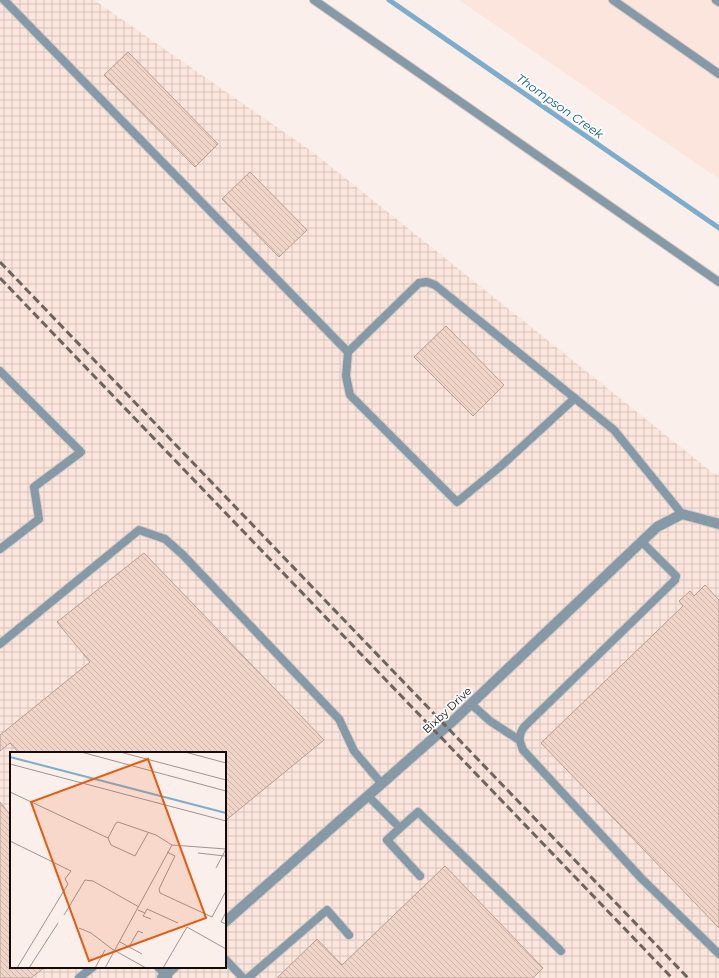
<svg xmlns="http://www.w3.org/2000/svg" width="719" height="978" font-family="Montserrat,sans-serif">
  <defs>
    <pattern id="industrial-grid" width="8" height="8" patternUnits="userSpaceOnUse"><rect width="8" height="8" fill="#fbe5dc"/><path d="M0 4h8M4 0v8" fill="none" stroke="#d6c3bb"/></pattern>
    <pattern id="building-back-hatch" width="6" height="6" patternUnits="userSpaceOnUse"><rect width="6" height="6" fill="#f0d4c8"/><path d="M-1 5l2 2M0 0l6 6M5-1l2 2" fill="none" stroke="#cdb5aa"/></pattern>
  </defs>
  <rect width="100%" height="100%" fill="#fbefeb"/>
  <path fill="#fbe5dc" d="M459 0H719V179Z"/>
  <path fill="url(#industrial-grid)" fill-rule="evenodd" d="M0 0H94L314 153 713 473 719 475V978H0ZM11 753H225V967H11Z"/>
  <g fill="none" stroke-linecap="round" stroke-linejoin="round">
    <path stroke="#7eaccb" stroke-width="5" d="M389 0 719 228"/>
  </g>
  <path fill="url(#building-back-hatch)" stroke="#b89d93" d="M128 52 218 144 195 167 104 75Z
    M250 172 307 230 279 257 222 199Z
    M446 326 504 385 473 416 414 357Z
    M144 553 324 740 225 821V753H19L10 743 0 751V735L90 662 57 622Z
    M705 585 719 600V928L541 743 683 606 679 601 690 591 694 596Z
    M0 802 11 816V967H45L31 978H0Z
    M445 866 543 968 533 978H277L317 939 342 965Z"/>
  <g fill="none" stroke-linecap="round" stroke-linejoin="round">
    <g stroke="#d6cbc7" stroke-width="10">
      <path id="service" d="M4 0 348 352 419 283 427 282 435 285 614 430 682 514
        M314 0 719 282
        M613 0 719 74
        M716 0 719 2
        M348 352 346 376 350 395 457 502 501 466 575 398
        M0 371 81 452 34 487 39 519 0 549
        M642 542 676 576 675 580 524 727C518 736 519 740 523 750L642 879 719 954
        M0 644 139 530 165 539 182 554 339 719 354 751 382 784
        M471 704 490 721 519 740
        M368 796 400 828 418 812 561 951
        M400 828 387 840 420 876
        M225 959 243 978
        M158 967 168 978
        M79 978 93 967
        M248 978 327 910 349 935"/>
    </g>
    <g stroke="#d6cbc7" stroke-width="12">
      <path id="minor" d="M225 922 455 719 657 527 682 514 719 524
        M162 978 174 967"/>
    </g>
    <use href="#service" stroke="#8599a7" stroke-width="8"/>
    <use href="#minor" stroke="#8599a7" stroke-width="10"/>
    <path stroke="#6d635f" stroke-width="3" stroke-dasharray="8 4" stroke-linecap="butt" d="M0 262 688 978
      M0 278 672 978"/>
  </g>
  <g text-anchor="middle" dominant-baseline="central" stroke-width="3.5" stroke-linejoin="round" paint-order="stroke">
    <g font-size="11" fill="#150c09" stroke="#fff">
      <text transform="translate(447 710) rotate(-43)">Bixby Drive</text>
    </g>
    <g font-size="12" font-style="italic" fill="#095d85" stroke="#fff">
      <text transform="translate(560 106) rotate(35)">Thompson Creek</text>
    </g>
  </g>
  <g transform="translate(10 752)">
    <rect width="216" height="216" fill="#fbefeb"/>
    <path fill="none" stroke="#7eaccb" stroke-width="2" d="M0 5 216 61"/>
    <path fill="none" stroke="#9f9491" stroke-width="1" d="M71 0 216 39M110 0 216 28M175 0 216 11M0 12 216 69M0 40 98 86 106 71 108 70 146 83 162 93M98 86 101 93 125 104 138 81M0 89 61 119 55 127 58 132 7 216M162 93 216 97 206 116M157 100 165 104 149 137 150 141 202 165 216 139M188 101 215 104M128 158 135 161 137 157 168 171M216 160 211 170 216 172M135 161 133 164 141 167M54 163 75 128 83 129 129 155M69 176 81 181 102 197 136 216M110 190 132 202M119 195 128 179 133 181M19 216 48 171M85 216 95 198M95 216 162 93M153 216 177 175 216 197"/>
    <path fill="#e8590c" fill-opacity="0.15" stroke="#e8590c" stroke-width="2" d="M138 7 196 166 79 209 21 50Z"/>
    <rect width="216" height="216" fill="none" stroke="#150c09" stroke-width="2"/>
  </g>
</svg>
